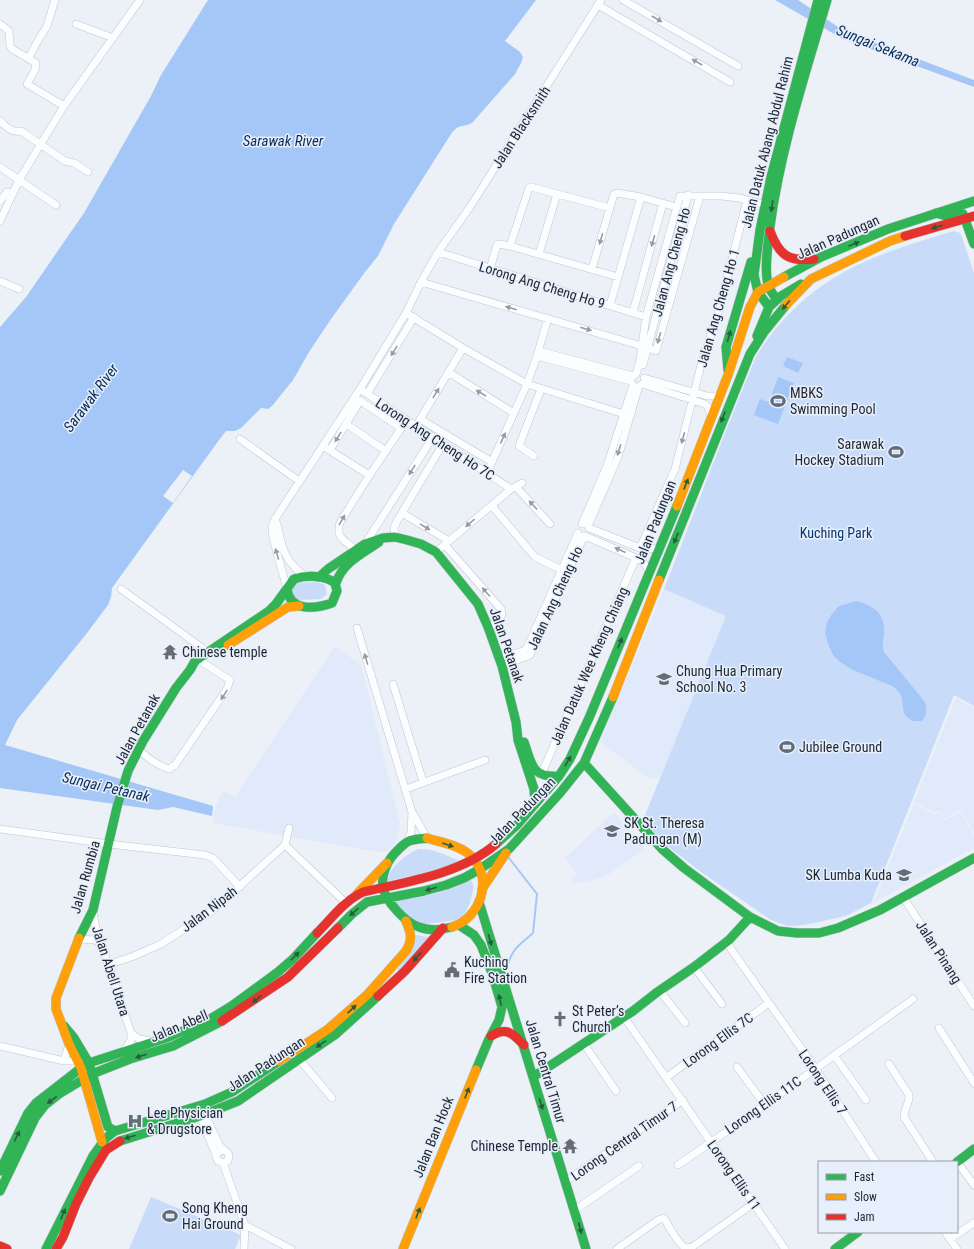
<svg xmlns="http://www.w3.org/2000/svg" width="974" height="1249" font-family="'Roboto Condensed',sans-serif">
  <rect width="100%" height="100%" fill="#ecf0f7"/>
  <path fill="#e0eafa" d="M664 589 727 616 660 777 650 779 600 742Z
    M335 646 361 665 400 823 397 840 392 847 385 852H377L213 823 216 805 223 791 235 797Z
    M956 698 974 708V832L960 810 945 818 940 811 934 813 914 802Z
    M914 804 934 815 940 813 945 820 960 812 974 835V848L873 903Z
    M614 812 645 849 609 874 597 879 572 884 571 880 577 874 565 858Z"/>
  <path fill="#c8dcf9" d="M954 231 960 233 962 237 974 273V706L954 695 871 903 846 916 805 925 788 926 771 920 701 872 657 838 643 820 726 616 664 589C694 513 723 437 754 361 763 344 773 331 786 317 836 265 888 251 954 231Z
    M317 582 325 585 327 594 321 599 299 600 296 599 291 596 290 587 296 583Z
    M418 849C434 848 448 856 462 862L451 867 388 881C389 867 406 855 418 849Z
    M471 880C475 886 473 890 471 898 466 920 455 921 435 923 430 923 424 925 419 924 409 921 401 908 394 901 424 897 444 893 471 880Z
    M412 934 426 937 431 935 400 971 397 970C408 955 411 952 412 934Z
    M151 1197 241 1235 235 1249H129Z"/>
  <path fill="#a5c7f7" d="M208 0H536L505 41 520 52 523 57 521 63 515 74 472 123C462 128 460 123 451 134L394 224 378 256 365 272 331 319 309 352 293 380 272 406 268 409 261 408 241 428 235 431H226L219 440 112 588 111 597 108 605 87 633 17 720 5 745 213 806 212 816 173 807 158 810 0 788V327L26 297 84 213 151 96 161 75Z
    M775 0H798L844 31 974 80V87L843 39Z
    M787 357 803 363 798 373 783 366Z
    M778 377 794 383 778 424 754 415 760 399 769 402Z
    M857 601C874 606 886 614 884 634 883 640 882 646 884 652L925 702C927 709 927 715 922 721H912L905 715C900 702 907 697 892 686L853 670 840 662 833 655 829 646 825 634 827 622 832 614 839 606Z"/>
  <path fill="#ecf0f7" d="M183 470 192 476 173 503 163 496Z"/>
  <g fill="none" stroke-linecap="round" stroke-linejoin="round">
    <path stroke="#a5c7f7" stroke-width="2" d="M507 966C513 948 519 945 533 933L537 894 509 858"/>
    <g stroke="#c1c6ce" stroke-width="8">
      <path id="street" d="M623 0 738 66
        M598 5 730 82
        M0 24 9 31 10 46 12 49 36 63 35 70 27 84 64 106
        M76 24 113 38
        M29 58 36 44 47 26 55 0
        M0 121C7 127 11 133 21 131L65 161 74 163 88 172
        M0 167 56 205
        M0 201 7 192 13 194
        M0 221 19 180 64 106 140 0
        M510 246 529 188 531 187 610 208
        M438 252 646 317
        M539 254 557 194
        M490 269 497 245 499 244 510 246 618 277
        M592 269 614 194 617 193 641 197 676 207
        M0 281 19 289
        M421 282 642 346
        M610 305 641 197
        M633 312 663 203
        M406 313 463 348 527 384 624 414
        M648 348 656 351 700 196
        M539 351 633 376
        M537 356 631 381
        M643 365 688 195
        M448 372 514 413
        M636 374 640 360 646 317 680 196H721L739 198 764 204
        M644 378 707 396H719
        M642 384 705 404 708 407 712 417
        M360 389 511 489
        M367 394 414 317
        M356 398 401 428
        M420 419 492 462
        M346 424 386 451
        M416 426 463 348
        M240 439 299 481
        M326 448 369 475
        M330 450 360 401
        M534 456 519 446 541 389
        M487 473 527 384 537 356 548 318
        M516 487 550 524
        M492 506 535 557 562 570
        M402 513 449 541
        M275 519C278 525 278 530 280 537 284 556 290 565 305 576
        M582 524 607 466 633 385
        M588 526 618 457 639 386
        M589 528 640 548 660 549
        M585 536 636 558 643 562 650 572
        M395 537 394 528 397 521 443 444
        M365 544 433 437
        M445 545 501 609C504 619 497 623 488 627
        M640 548 675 469 701 365 718 313 732 259 747 200
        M355 551C350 542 337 541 339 527 339 521 346 514 349 508 367 478 387 449 407 420
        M436 552 511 489 522 483
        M121 589 201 647 207 653
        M287 589 273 538 272 526 275 519 360 389 406 313 421 282 438 252 470 207 601 0
        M357 628 412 812 427 838
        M500 658 523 651 527 648 578 533
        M502 666 530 655 584 536
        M393 684 423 782
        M138 749C148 758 156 765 169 769L175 765 227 689 230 680 202 662
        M541 775 636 558
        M406 789 485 760
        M0 829 109 844 205 855 213 858 240 887
        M408 841 411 832 412 812
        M285 845 346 903
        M903 897 974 1006
        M93 910 95 925 131 1033V1040L124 1051
        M79 939 95 940 102 944
        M726 942 815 1068 876 1162
        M108 965 134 956 161 944 212 911 285 845 289 828
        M694 967 722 1004
        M660 991 685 1023
        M624 1017 785 1249
        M939 1028 974 1083
        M131 1033 139 1039 152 1041
        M584 1044 616 1091
        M0 1046 64 1061H79
        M834 1055 866 1100
        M299 1059 332 1098
        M64 1061 69 1044
        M889 1064 909 1095C910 1102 904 1109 904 1117L933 1162
        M737 1067 765 1105
        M667 1077 769 1003
        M205 1115 220 1146 224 1150
        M200 1116 216 1155
        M957 1162 974 1185
        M223 1163 228 1161 229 1155 226 1151 222 1150 217 1153 216 1157 218 1161 223 1163 245 1225 244 1249
        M678 1165 765 1105 913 999
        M565 1182 683 1100
        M575 1210 639 1166
        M245 1225 291 1249
        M945 1232 957 1249
        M950 1239 974 1223
        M617 1249 658 1220 664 1218C670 1228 675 1240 685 1248L692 1247 754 1203"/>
    </g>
    <g stroke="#c1c6ce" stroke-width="10">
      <path id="fast" d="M936 213 949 217 963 214 974 244
        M784 277 821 257 888 229 974 201
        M777 300C774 295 769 290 768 284 764 269 768 243 770 227 780 150 805 75 827 0
        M769 307 758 292 754 275 760 230 771 177 818 0
        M757 336 769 307 781 296 801 284
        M728 370 726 347 751 262
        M319 577 328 569 365 544 383 538 395 537 407 540 421 544 436 552 478 604 488 627 502 666 516 722 518 740 534 789 535 803
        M659 580 750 354 764 332 786 305
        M336 583C343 562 362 554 379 542
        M524 742C532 764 531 778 559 776
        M584 763 662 849 684 868 750 917 778 931 797 933H819L838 928 880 910 974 858
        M427 838C421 839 414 839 409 841 403 844 399 849 395 853 387 861 381 876 383 887 385 901 406 923 419 927 429 931 441 930 452 927
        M496 844 517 825 559 776 570 759 589 718 677 506
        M479 902 586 1249
        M459 925 474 935 481 945 492 973 502 1007 499 1020 489 1039 476 1070
        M338 928 352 914 367 902 424 891 446 885 464 878 480 869 509 849 560 793 584 763 613 697
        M79 938 93 910 117 807 128 771 143 741 176 688 190 670 195 661 269 611 276 604 294 579C306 575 325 575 335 583L337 591 332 603C315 609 290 612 287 589
        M64 1026 74 1038 89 1063 108 1127 115 1131
        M533 1077 633 1011 656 993 694 967 729 940 750 917
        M120 1141 200 1116 238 1101 336 1034 378 996
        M957 1162 974 1149
        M0 1171 28 1113 36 1103 81 1068 89 1063 169 1037 210 1019 233 1005 278 972 293 959 317 933
        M0 1191 35 1118 45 1105 59 1094 92 1074 130 1059 173 1046 222 1021
        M46 1249 93 1156 106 1138 115 1131 205 1104 232 1092 279 1061
        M835 1249 858 1232"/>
    </g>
    <g stroke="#c1c6ce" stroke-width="10">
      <path id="slow" d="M786 305 811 279 890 241 905 236
        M677 506 728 375 750 307 758 292 784 277
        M228 645 288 607 299 606
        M613 697 659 580
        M427 838C442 843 461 845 472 857 494 880 480 918 452 927
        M482 889 506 853
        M357 894 387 863
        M79 938 56 998V1009L69 1044 81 1068 102 1142
        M279 1061 327 1030 367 995 406 951C413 939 411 933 406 921
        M403 1249 476 1070"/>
    </g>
    <g stroke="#c1c6ce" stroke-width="10">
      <path id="jam" d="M770 231C779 255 788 262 814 259
        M905 236 974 216
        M317 933C332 918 344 901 363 892 406 882 461 874 496 844
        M378 996 405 971 443 928
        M222 1021 288 977 338 928
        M491 1036C507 1026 513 1034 524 1045
        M0 1246 7 1249
        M56 1249 63 1237 76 1204 89 1178 106 1150 120 1141"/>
    </g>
    <use href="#street" stroke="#fcfdfe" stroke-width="7"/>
    <use href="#fast" stroke="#30b455" stroke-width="9"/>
    <use href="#slow" stroke="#ff9f0a" stroke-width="9"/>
    <use href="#jam" stroke="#e5322d" stroke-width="9"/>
  </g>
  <defs><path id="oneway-solid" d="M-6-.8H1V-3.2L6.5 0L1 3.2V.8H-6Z"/></defs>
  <g fill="#989ca1">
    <use href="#oneway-solid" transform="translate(657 19) rotate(30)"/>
    <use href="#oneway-solid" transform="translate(697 62) rotate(-150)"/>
    <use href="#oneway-solid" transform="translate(601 239) rotate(106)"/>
    <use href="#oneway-solid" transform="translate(653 241) rotate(106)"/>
    <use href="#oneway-solid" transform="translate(511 308) rotate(-164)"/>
    <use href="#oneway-solid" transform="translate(586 329) rotate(16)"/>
    <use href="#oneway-solid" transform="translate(659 338) rotate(106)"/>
    <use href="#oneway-solid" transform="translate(394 351) rotate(121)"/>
    <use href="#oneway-solid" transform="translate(436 393) rotate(-59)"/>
    <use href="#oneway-solid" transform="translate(481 393) rotate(-149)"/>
    <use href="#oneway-solid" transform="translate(338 437) rotate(121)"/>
    <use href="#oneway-solid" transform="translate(503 438) rotate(-66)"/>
    <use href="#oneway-solid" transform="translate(683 438) rotate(105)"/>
    <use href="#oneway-solid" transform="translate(619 450) rotate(107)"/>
    <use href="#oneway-solid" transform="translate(412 470) rotate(122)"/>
    <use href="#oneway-solid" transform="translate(533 505) rotate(-133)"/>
    <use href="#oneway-solid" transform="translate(342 520) rotate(-60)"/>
    <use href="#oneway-solid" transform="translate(470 523) rotate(140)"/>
    <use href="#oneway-solid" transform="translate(425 527) rotate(31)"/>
    <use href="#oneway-solid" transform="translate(620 550) rotate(-156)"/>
    <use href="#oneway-solid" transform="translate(277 554) rotate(-106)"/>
    <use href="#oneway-solid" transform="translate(486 592) rotate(-131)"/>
    <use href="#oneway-solid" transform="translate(366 659) rotate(-107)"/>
    <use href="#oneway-solid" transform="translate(224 695) rotate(123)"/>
  </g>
  <g fill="#255e3e">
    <use href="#oneway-solid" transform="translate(772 206) rotate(98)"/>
    <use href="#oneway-solid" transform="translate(937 227) rotate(163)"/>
    <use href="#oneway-solid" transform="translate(854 244) rotate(-23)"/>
    <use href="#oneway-solid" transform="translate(786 305) rotate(130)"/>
    <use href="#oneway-solid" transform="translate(729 336) rotate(-74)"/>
    <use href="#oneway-solid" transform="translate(723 417) rotate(112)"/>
    <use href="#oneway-solid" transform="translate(686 484) rotate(-69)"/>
    <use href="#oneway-solid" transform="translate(676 538) rotate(112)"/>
    <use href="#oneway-solid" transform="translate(620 643) rotate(-67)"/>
    <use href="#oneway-solid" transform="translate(568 761) rotate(-59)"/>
    <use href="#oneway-solid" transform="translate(448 845) rotate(19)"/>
    <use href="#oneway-solid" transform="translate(431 889) rotate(164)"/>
    <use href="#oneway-solid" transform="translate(354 912) rotate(138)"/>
    <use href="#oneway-solid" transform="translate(490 940) rotate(74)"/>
    <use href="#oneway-solid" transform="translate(295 956) rotate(-45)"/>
    <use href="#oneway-solid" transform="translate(417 957) rotate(132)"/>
    <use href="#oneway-solid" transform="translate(257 999) rotate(144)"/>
    <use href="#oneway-solid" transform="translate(500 1000) rotate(-103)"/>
    <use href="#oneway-solid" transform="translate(352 1009) rotate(-43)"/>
    <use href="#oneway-solid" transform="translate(321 1044) rotate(146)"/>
    <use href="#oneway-solid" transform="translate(141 1056) rotate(163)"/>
    <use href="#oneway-solid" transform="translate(467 1093) rotate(-68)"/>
    <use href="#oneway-solid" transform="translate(52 1100) rotate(143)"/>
    <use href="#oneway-solid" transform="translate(541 1104) rotate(73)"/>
    <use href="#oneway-solid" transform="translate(17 1136) rotate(-64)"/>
    <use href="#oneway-solid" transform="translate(130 1137) rotate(162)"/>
    <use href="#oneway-solid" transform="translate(418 1213) rotate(-68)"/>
    <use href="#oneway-solid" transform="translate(63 1214) rotate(-67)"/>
    <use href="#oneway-solid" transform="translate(580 1228) rotate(75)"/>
  </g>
  <defs>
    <g id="stadium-bare" transform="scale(1.2)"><path d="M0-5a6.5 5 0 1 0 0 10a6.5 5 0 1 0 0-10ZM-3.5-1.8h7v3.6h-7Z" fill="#656c75" stroke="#e7effc" stroke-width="2.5" paint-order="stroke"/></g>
    <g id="temple-bare" transform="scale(1.2)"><path d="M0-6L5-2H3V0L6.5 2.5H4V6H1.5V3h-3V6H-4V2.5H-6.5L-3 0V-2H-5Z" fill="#656c75" stroke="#e7effc" stroke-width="2.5" paint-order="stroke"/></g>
    <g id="school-bare" transform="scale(1.2)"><path d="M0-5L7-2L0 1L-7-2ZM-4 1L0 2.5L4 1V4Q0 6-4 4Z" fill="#656c75" stroke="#e7effc" stroke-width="2.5" paint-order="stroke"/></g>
    <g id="civic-bare" transform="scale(1.2)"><path d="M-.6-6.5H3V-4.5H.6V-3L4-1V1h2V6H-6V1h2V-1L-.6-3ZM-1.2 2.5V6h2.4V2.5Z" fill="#656c75" stroke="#e7effc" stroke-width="2.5" paint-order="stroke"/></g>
    <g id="church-bare" transform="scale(1.2)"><path d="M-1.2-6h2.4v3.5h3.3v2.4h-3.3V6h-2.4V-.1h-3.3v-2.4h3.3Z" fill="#656c75" stroke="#e7effc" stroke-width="2.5" paint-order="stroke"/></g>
    <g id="hospital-bare" transform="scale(1.2)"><path d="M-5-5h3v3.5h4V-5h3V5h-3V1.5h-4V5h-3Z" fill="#656c75" stroke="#e7effc" stroke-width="2.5" paint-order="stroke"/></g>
  </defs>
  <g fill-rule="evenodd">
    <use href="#stadium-bare" x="778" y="401"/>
    <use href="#stadium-bare" x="896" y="452"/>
    <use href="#temple-bare" x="170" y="652"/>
    <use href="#school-bare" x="664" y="679"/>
    <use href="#stadium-bare" x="787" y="747"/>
    <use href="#school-bare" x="612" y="831"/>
    <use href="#school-bare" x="904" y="875"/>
    <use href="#civic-bare" x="452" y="970"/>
    <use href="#church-bare" x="560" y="1019"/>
    <use href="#hospital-bare" x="135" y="1121"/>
    <use href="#temple-bare" x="570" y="1146"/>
    <use href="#stadium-bare" x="170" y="1216"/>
  </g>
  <g text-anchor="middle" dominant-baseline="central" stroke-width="3" stroke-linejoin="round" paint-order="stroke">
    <g font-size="14" fill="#1d252f" stroke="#e7effc">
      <text transform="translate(521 127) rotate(-57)">Jalan Blacksmith</text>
      <text transform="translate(767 142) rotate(-76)">Jalan Datuk Abang Abdul Rahim</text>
      <text transform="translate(838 237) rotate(-24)">Jalan Padungan</text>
      <text transform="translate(671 262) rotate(-75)">Jalan Ang Cheng Ho</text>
      <text transform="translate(542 285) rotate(17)">Lorong Ang Cheng Ho 9</text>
      <text transform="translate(718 308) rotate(-74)">Jalan Ang Cheng Ho 1</text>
      <text transform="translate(435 439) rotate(33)">Lorong Ang Cheng Ho 7C</text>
      <text transform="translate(655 522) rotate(-68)">Jalan Padungan</text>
      <text transform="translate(555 598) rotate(-65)">Jalan Ang Cheng Ho</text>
      <text transform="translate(507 645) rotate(71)">Jalan Petanak</text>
      <text transform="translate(589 666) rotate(-66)">Jalan Datuk Wee Kheng Chiang</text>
      <text transform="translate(137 729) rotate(-61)">Jalan Petanak</text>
      <text transform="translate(522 811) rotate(-46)">Jalan Padungan</text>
      <text transform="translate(85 877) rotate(-74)">Jalan Rumbia</text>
      <text transform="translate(209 909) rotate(-37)">Jalan Nipah</text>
      <text transform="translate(939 952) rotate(57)">Jalan Pinang</text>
      <text transform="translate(111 971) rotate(72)">Jalan Abell Utara</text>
      <text transform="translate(179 1026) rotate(-23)">Jalan Abell</text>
      <text transform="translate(718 1040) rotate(-36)">Lorong Ellis 7C</text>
      <text transform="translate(266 1064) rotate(-33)">Jalan Padungan</text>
      <text transform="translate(546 1071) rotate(73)">Jalan Central Timur</text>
      <text transform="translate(823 1082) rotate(56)">Lorong Ellis 7</text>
      <text transform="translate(763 1105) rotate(-35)">Lorong Ellis 11C</text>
      <text transform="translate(433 1137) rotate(-68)">Jalan Ban Hock</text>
      <text transform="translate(624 1141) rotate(-35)">Lorong Central Timur 7</text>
      <text transform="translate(734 1175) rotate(55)">Lorong Ellis 11</text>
    </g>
    <g font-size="14" fill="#1d252f" stroke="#e7effc" text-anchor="start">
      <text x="790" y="393">MBKS<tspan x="790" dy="16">Swimming Pool</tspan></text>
      <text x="884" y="444" text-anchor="end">Sarawak<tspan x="884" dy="16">Hockey Stadium</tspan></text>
      <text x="182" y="652">Chinese temple</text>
      <text x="676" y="671">Chung Hua Primary<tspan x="676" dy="16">School No. 3</tspan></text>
      <text x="799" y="747">Jubilee Ground</text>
      <text x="624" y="823">SK St. Theresa<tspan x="624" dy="16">Padungan (M)</tspan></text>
      <text x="892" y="875" text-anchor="end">SK Lumba Kuda</text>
      <text x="464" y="962">Kuching<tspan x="464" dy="16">Fire Station</tspan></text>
      <text x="572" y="1011">St Peter’s<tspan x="572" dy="16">Church</tspan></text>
      <text x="147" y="1113">Lee Physician<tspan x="147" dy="16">&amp; Drugstore</tspan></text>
      <text x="558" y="1146" text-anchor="end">Chinese Temple</text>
      <text x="182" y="1208">Song Kheng<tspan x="182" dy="16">Hai Ground</tspan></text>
    </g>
    <g font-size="14" fill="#073770" stroke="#e7effc">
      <text x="836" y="533">Kuching Park</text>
    </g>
    <g font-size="15" font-style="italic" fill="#0c2c55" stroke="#e7effc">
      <text transform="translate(878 46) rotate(22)">Sungai Sekama</text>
      <text x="283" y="141">Sarawak River</text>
      <text transform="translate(91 398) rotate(-53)">Sarawak River</text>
      <text transform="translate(106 787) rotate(13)">Sungai Petanak</text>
    </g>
  </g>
  <rect x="818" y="1161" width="140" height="72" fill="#e7effc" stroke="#969eaa"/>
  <rect x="826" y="1174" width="20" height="6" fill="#30b455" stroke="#969eaa"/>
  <text x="854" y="1181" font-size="12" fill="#1d252f">Fast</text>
  <rect x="826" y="1194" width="20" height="6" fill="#ff9f0a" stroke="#969eaa"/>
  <text x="854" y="1201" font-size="12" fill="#1d252f">Slow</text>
  <rect x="826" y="1214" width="20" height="6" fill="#e5322d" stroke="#969eaa"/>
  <text x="854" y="1221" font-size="12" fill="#1d252f">Jam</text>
</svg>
